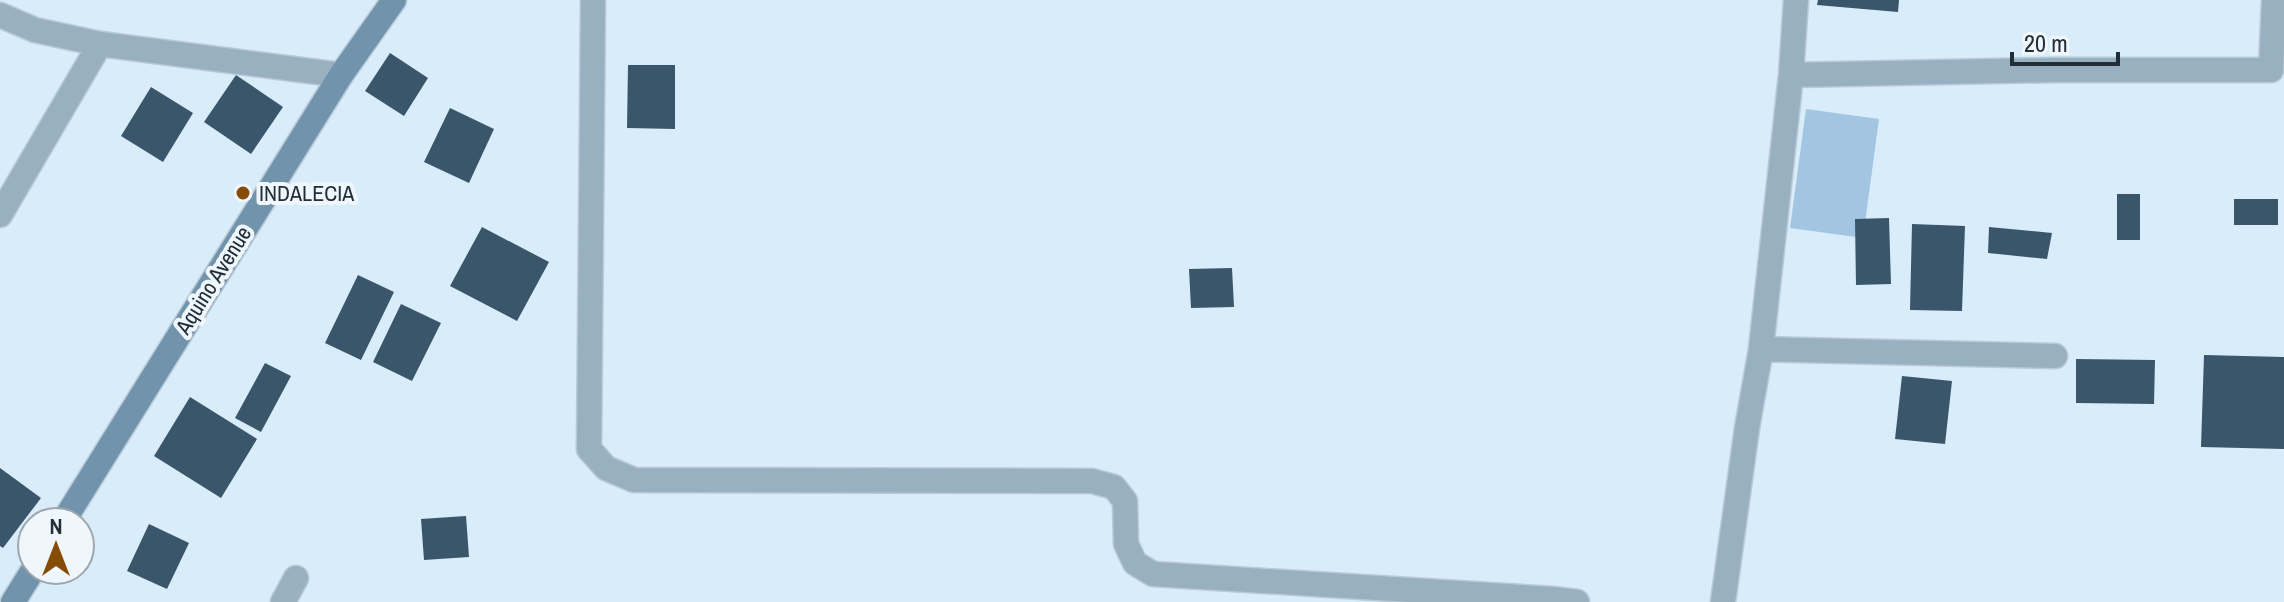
<svg xmlns="http://www.w3.org/2000/svg" width="2284" height="602" font-family="'Archivo Narrow',sans-serif">
  <rect width="100%" height="100%" fill="#d9ecfa"/>
  <path fill="#a2c6e1" d="M1806 109 1879 119 1863 238 1790 228Z"/>
  <path fill="#3a566a" d="M1818 0H1899L1898 12 1817 5Z
    M390 53 428 78 404 116 365 91Z
    M628 65H675V129L627 128Z
    M236 75 283 107 251 154 204 122Z
    M151 87 193 113 163 162 121 136Z
    M450 108 494 129 469 183 424 162Z
    M2117 194H2140V240H2117Z
    M2234 199H2278V225H2234Z
    M1889 218 1891 284 1856 285 1855 219Z
    M1912 224 1965 226 1962 311 1910 310Z
    M482 227 549 262 517 321 450 286Z
    M1989 227 2052 233 2047 259 1988 253Z
    M1232 268 1234 307 1191 308 1189 269Z
    M358 275 394 292 361 360 325 343Z
    M401 304 441 323 412 381 373 362Z
    M2204 355 2284 357V449L2201 447Z
    M2076 359 2155 360 2154 404 2076 403Z
    M265 363 291 376 261 432 235 418Z
    M1902 376 1952 381 1945 444 1895 439Z
    M190 397 257 439 221 498 154 456Z
    M0 468 41 498 3 548 0 546Z
    M466 516 469 557 424 560 421 519Z
    M149 524 189 543 167 589 127 571Z"/>
  <g fill="none" stroke-linecap="round" stroke-linejoin="round">
    <g stroke="#b8cad7" stroke-width="27">
      <path id="minor" d="M593 0 589 449 606 468 634 480 1092 481 1114 487 1125 501 1126 544 1135 563 1153 574 1553 599 1577 602
        M0 15 35 30 100 44 341 75
        M1791 75 2053 70H2271L2274 0
        M0 215 100 44
        M1761 349 2055 356
        M283 602 296 578
        M1723 602 1747 428 1761 349 1791 75 1796 0"/>
    </g>
    <g stroke="#b8cad7" stroke-width="27">
      <path id="secondary" d="M63 522 341 75 394 0
        M13 602 33 570"/>
    </g>
    <use href="#minor" stroke="#99b0c1" stroke-width="24"/>
    <use href="#secondary" stroke="#7193ac" stroke-width="24"/>
  </g>
  <circle fill="#874b08" stroke="#f0f7fc" stroke-width="3" cx="243" cy="193" r="8"/>
  <g text-anchor="middle" dominant-baseline="central" stroke-width="8" stroke-linejoin="round" paint-order="stroke">
    <g font-size="22" fill="#222e37" stroke="#f0f7fc" text-anchor="start">
      <text x="259" y="193">INDALECIA</text>
    </g>
    <g font-size="22" fill="#222e37" stroke="#f0f7fc">
      <text transform="translate(213 280) rotate(-58)">Aquino Avenue</text>
    </g>
  </g>
  <g transform="translate(56 546)"><circle r="38" fill="#f0f7fc" stroke="#9ea7ad" stroke-width="2"/>
  <path d="M0-6L14 30L0 20L-14 30Z" fill="#874b08"/>
  <text y="-12" font-size="22" font-weight="bold" text-anchor="middle" fill="#222e37">N</text>
  </g>
  <path d="M2012 52v12h106v-12" fill="none" stroke="#222e37" stroke-width="4"/>
  <text x="2024" y="52" font-size="24" fill="#222e37" stroke="#f0f7fc" stroke-width="6" paint-order="stroke">20 m</text>
</svg>
